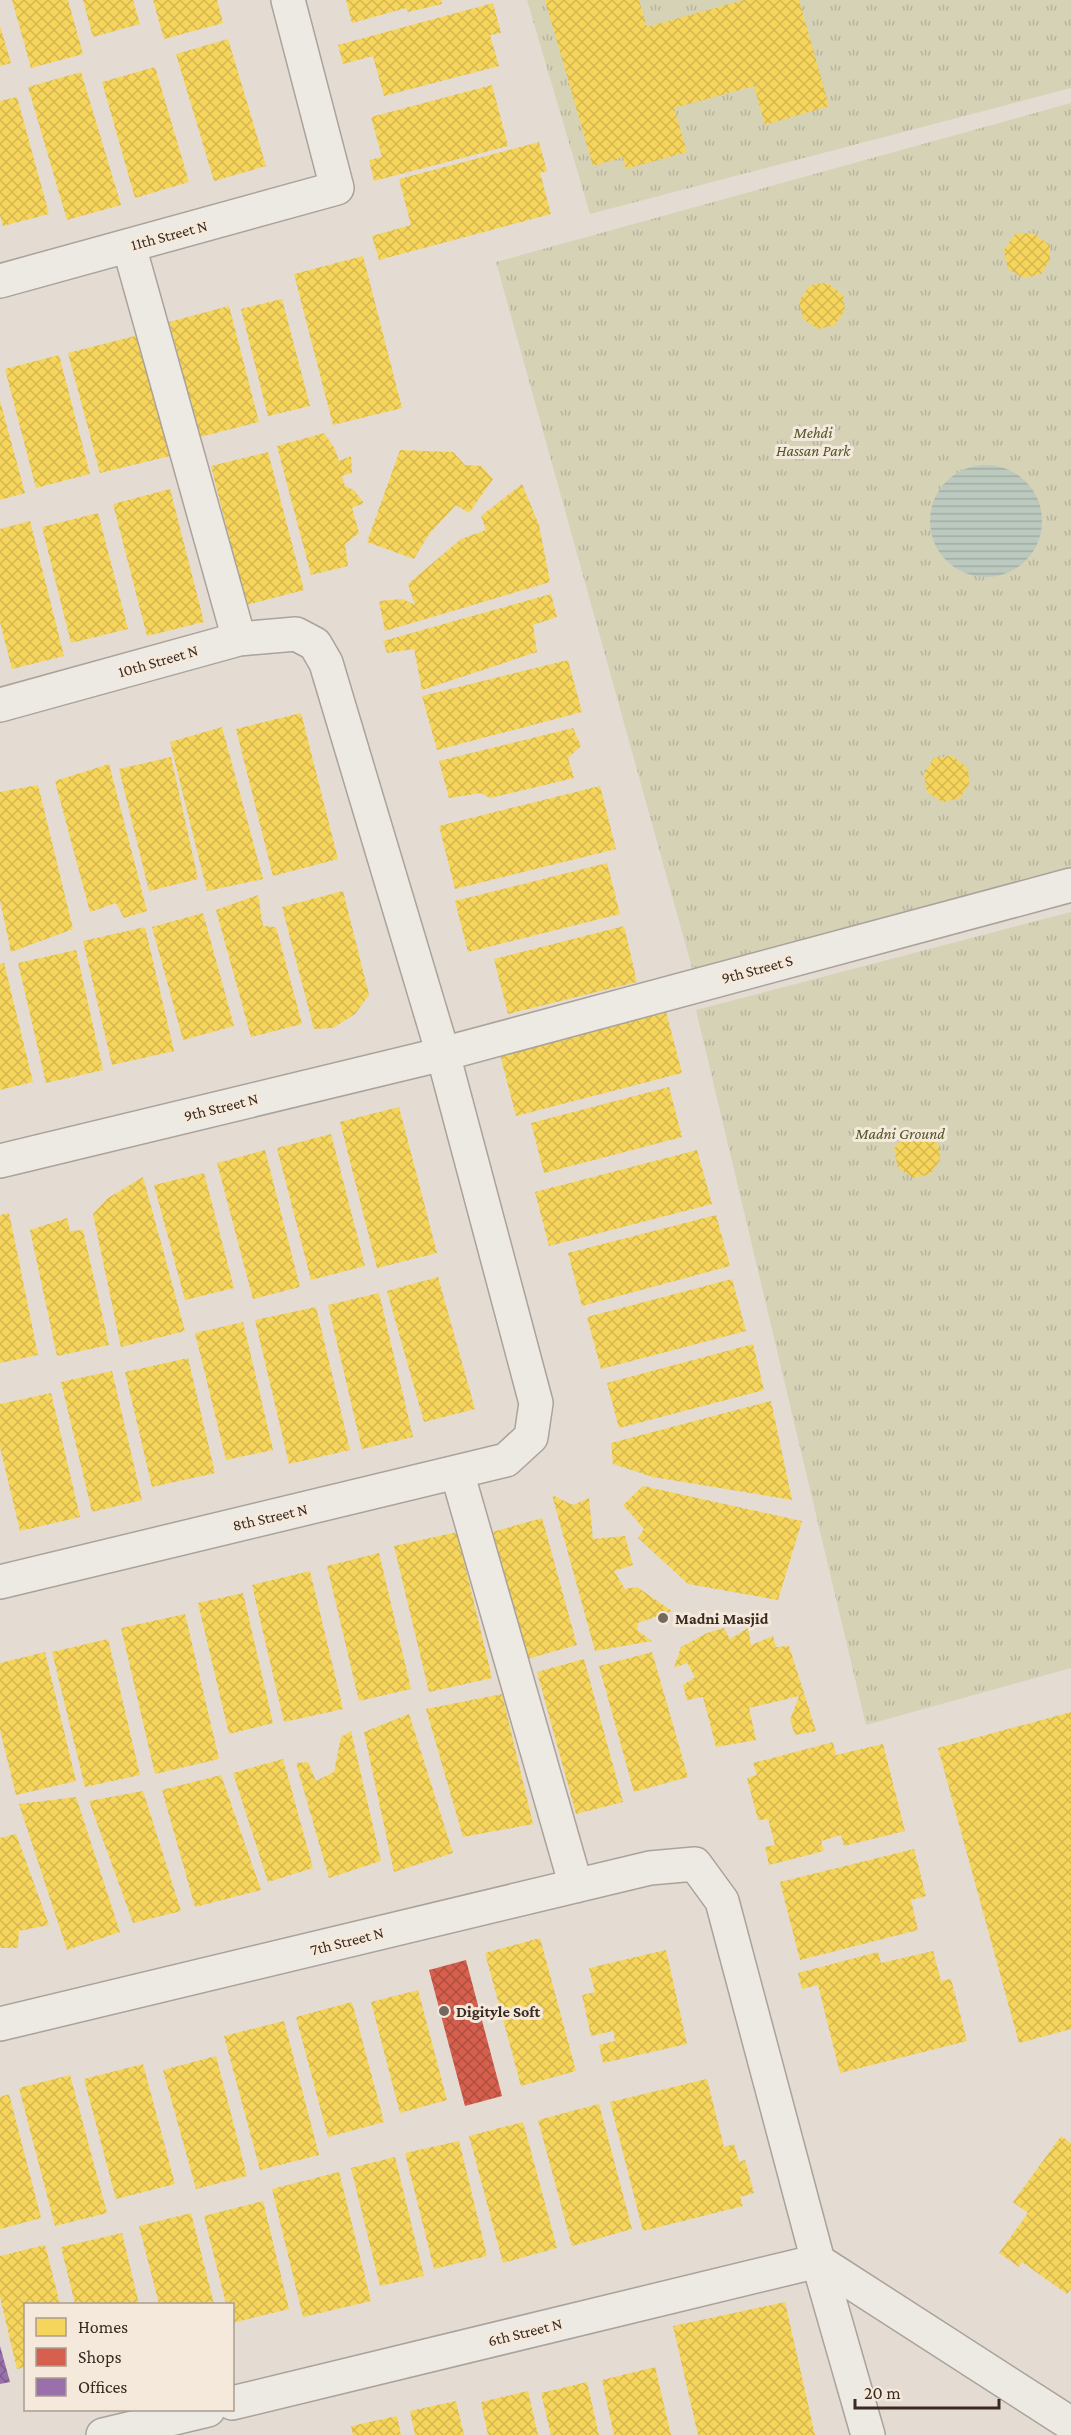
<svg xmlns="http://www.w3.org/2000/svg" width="1071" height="2435" font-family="'Crimson Pro',serif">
  <defs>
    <pattern id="park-tufts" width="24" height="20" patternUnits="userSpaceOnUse" patternTransform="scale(1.5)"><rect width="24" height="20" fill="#d6d2b6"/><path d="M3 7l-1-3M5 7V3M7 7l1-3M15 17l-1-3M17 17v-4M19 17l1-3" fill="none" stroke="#b8b49c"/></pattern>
    <pattern id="water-rules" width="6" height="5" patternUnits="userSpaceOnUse" patternTransform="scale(1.5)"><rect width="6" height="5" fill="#bcc9bf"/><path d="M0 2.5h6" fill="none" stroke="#a2ada4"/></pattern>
    <pattern id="homes-cross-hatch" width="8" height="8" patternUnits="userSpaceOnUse" patternTransform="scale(1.5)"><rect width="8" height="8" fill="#f6d55c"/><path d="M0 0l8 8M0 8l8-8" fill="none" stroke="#d4b750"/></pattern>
    <pattern id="shops-cross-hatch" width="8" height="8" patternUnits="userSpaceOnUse" patternTransform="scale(1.5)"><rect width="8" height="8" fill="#d6604d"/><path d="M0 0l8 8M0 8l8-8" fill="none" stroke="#af4f40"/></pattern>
    <pattern id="offices-cross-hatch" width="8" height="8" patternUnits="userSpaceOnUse" patternTransform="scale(1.5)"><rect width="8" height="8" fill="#9970ab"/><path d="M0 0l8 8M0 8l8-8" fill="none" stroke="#7e5c8b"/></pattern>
  </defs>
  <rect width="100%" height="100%" fill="#e4dcd3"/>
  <path fill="url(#park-tufts)" d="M527 0H1071V88L590 214Z
    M1071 103V885L697 986 496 262Z
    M1071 912V1668L866 1725 696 1010Z"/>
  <path fill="url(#water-rules)" d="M930 521a56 56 0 1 1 112 0a56 56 0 1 1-112 0Z"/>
  <path fill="url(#homes-cross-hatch)" d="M12 0H68L83 54 31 68Z
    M83 0H133L140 24 93 37Z
    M153 0H217L223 23 164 39Z
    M346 0H441L442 4 408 12 406 8 352 23Z
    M545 0H639L647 27 744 0H799L829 106 765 125 754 86 674 108 687 152 626 169 623 157 593 166Z
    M493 3 501 33 490 35 499 66 384 96 373 56 343 64 338 45Z
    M0 26 11 63 0 66Z
    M228 39 266 166 214 181 176 54Z
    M155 67 189 182 135 198 102 82Z
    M81 72 121 205 67 220 28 87Z
    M492 85 508 146 374 181 369 160 382 157 371 117Z
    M17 97 49 214 3 226 0 215V101Z
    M539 142 547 171 540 173 551 214 379 260 372 236 411 225 399 179Z
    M1032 233 1050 245V260L1041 274 1024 278 1008 269 1004 250 1015 234Z
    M363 256 402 408 333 425 294 274Z
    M827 283 843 295 845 310 835 325 818 329 803 319 799 301 810 285Z
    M282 299 310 406 268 416 241 309Z
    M229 306 259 422 200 437 169 322Z
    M139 335 170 456 100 473 68 353Z
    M59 355 90 474 36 488 5 369Z
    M0 401 25 493 0 500Z
    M324 433 335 449 339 461 351 456 352 473 342 476 345 486 354 490 364 503 352 508 359 533 345 544 348 566 311 575 277 446Z
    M400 450 453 452 465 465 481 466 493 479 469 513 456 505 429 534 414 559 367 542Z
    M268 452 304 590 246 605 211 466Z
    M522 484 539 525 550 582 385 631 379 601 403 599 415 605 408 584 461 539 486 530 481 516Z
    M170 489 204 622 147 636 113 504Z
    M98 513 128 629 71 643 42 527Z
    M30 521 64 656 12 669 0 622V529Z
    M551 594 557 617 533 625 537 652 422 690 414 649 387 653 383 641Z
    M568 660 582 712 437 750 422 696Z
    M301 713 338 859 273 876 236 729Z
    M222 727 263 879 207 891 170 742Z
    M573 728 581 746 568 758 574 778 490 798 481 793 449 798 439 761Z
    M952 756 968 768 969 784 960 798 943 802 927 792 924 774 934 758Z
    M171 757 198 879 149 891 119 769Z
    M109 764 147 911 124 918 116 903 90 912 55 781Z
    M38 785 73 929 11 952 0 900V792Z
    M600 786 616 849 455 889 439 826Z
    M607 863 620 914 468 952 455 901Z
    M343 891 369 995 355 1014 333 1028 314 1029 282 907Z
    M258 895 263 926 276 927 302 1024 251 1037 216 910Z
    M203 913 234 1026 183 1040 152 927Z
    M624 926 637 982 508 1014 494 959Z
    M145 927 174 1051 112 1065 83 941Z
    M76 950 103 1070 46 1083 18 963Z
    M4 963 33 1082 0 1090V964Z
    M664 1004 682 1073 516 1116 498 1047Z
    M669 1087 682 1137 544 1173 531 1123Z
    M399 1107 437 1253 377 1268 340 1122Z
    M923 1133 939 1145 940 1160 930 1174 914 1178 898 1168 894 1149 905 1134Z
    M331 1134 365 1266 311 1280 277 1148Z
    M265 1150 300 1287 253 1299 217 1163Z
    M697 1150 712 1204 549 1246 535 1192Z
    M204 1173 234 1288 185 1300 154 1185Z
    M143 1177 185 1331 121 1347 93 1214 108 1198Z
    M9 1213 38 1355 0 1363V1215Z
    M716 1215 730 1266 582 1306 568 1253Z
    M67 1218 70 1231 83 1230 109 1345 57 1356 30 1230Z
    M438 1277 475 1409 424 1422 387 1291Z
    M732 1279 746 1331 601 1369 587 1317Z
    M379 1293 413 1437 362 1449 328 1305Z
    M316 1307 350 1450 289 1464 255 1320Z
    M243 1322 273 1450 226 1460 195 1333Z
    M753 1344 764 1390 619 1428 607 1383Z
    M188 1358 215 1473 152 1487 125 1372Z
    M112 1371 142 1500 92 1512 61 1382Z
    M51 1393 80 1517 20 1531 0 1447V1404Z
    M771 1401 792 1500 653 1477 613 1464 611 1443Z
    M643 1486 802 1521 778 1600 688 1584 638 1538 644 1529 623 1505Z
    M552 1495 573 1505 589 1498 593 1539 625 1536 633 1565 614 1571 625 1589 637 1587 672 1611 638 1623 637 1630 652 1641 595 1651Z
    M542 1518 577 1645 520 1661 485 1534Z
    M457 1532 492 1678 429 1692 394 1546Z
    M379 1553 411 1689 359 1701 327 1566Z
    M310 1571 343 1709 284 1722 252 1585Z
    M243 1593 273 1723 229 1734 198 1603Z
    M185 1614 219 1759 155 1774 121 1628Z
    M724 1628 730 1639 748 1628 751 1645 773 1636 776 1647 789 1646 816 1731 795 1735 790 1720 799 1696 749 1708 756 1740 716 1747 703 1697 687 1700 683 1685 695 1677 687 1663 674 1668 681 1647 707 1633Z
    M108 1639 140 1775 85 1787 52 1652Z
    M45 1652 76 1781 16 1795 0 1730V1663Z
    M652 1652 688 1777 634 1792 599 1666Z
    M584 1659 623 1802 576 1814 537 1672Z
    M502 1694 533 1824 463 1837 426 1709Z
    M1071 1712V2029L1019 2043 938 1748Z
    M409 1714 453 1853 394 1872 364 1732Z
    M351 1731 381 1861 329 1878 296 1763 308 1762 316 1781 334 1772 341 1737Z
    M833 1742 836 1755 883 1744 905 1831 844 1846 841 1835 821 1841 824 1851 769 1865 765 1847 775 1845 768 1819 758 1820 747 1778 757 1775 753 1763Z
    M283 1759 313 1868 268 1882 233 1773Z
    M221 1775 261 1890 195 1907 162 1790Z
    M143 1791 181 1911 133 1923 89 1801Z
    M76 1797 120 1932 67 1950 19 1804Z
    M16 1834 49 1925 19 1931 18 1948H0V1838Z
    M914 1849 926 1896 911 1900 918 1930 800 1960 780 1882Z
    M540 1938 576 2071 521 2086 485 1953Z
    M666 1950 687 2044 603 2063 599 2045 615 2041 613 2031 591 2036 582 1995 595 1992 589 1968Z
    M933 1951 941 1981 951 1979 967 2041 840 2073 818 1985 802 1989 798 1973 878 1952 881 1963Z
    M418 1990 447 2100 400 2113 371 2002Z
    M352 2002 384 2122 328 2137 296 2017Z
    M284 2021 319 2155 260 2170 224 2036Z
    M216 2056 247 2176 196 2189 163 2070Z
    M143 2064 175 2184 116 2199 84 2079Z
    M70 2075 107 2213 55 2226 19 2088Z
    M707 2079 724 2147 734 2144 739 2162 745 2160 754 2193 740 2197 743 2206 643 2231 610 2102Z
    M9 2094 41 2218 0 2229V2097Z
    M599 2104 632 2229 572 2246 538 2120Z
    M523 2122 557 2248 503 2263 469 2136Z
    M1061 2136 1071 2143V2289L1067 2294 1022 2262 1019 2267 999 2253 1028 2213 1013 2202Z
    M459 2141 487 2256 434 2269 405 2153Z
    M395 2157 424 2276 380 2286 351 2168Z
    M339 2172 371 2301 303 2317 272 2189Z
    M263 2201 289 2309 232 2323V2304H226L204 2216Z
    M191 2213 214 2304H159L139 2226Z
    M122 2233 139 2304H75L61 2247Z
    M45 2245 60 2304H26V2367L17 2369 0 2297V2256Z
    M785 2302 815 2435H698L673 2326Z
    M655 2367 671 2435H614L602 2380Z
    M587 2382 599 2435H551L541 2393Z
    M528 2391 538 2435H488L481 2402Z
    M456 2401 464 2435H415L410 2411Z
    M397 2416 401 2435H353L351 2426Z"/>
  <path fill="url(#shops-cross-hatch)" d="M466 1960 502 2096 465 2106 429 1970Z"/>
  <path fill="url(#offices-cross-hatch)" d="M0 2346 10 2382 0 2384Z"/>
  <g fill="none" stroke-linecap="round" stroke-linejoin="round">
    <g stroke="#aaa29b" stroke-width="36">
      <path id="minor" d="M129 246 239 639
        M0 281 337 188 288 0
        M0 705 239 639 296 634 315 644 326 663 443 1054 536 1403 531 1437 506 1460 0 1582
        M0 1161 443 1054 1071 885
        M457 1472 576 1886
        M0 2024 650 1868 695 1864 722 1901 818 2261 868 2435
        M232 2403 818 2261 1071 2424
        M103 2435 208 2410"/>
    </g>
    <use href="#minor" stroke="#ede9e3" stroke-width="33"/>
  </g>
  <g fill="#766860" stroke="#f4e9da" stroke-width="2">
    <circle cx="663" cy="1618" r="6"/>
    <circle cx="444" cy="2011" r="6"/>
  </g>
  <g text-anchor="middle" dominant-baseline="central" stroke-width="6" stroke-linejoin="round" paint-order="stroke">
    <g font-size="16" fill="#3a2a22" stroke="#f4e9da">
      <text transform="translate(169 235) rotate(-15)">11th Street N</text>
      <text transform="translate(158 661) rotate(-16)">10th Street N</text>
      <text transform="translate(757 969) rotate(-15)">9th Street S</text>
      <text transform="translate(221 1107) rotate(-14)">9th Street N</text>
      <text transform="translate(270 1517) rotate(-13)">8th Street N</text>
      <text transform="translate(347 1941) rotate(-14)">7th Street N</text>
      <text transform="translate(525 2332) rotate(-14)">6th Street N</text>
    </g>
    <g font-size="16" font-style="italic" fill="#50552a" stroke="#f4e9da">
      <text x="813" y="432">Mehdi<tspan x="813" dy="18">Hassan Park</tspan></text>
      <text x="900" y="1133">Madni Ground</text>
    </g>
    <g font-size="16" font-weight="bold" fill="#3a2a22" stroke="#f4e9da" text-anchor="start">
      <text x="675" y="1618">Madni Masjid</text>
      <text x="456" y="2011">Digityle Soft</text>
    </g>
  </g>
  <rect x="24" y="2303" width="210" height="108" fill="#f4e9da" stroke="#aa9d90" stroke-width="1.5"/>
  <rect x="36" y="2318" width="30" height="18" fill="#f6d55c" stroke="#aa9d90" stroke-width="1.5"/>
  <text x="78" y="2333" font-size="18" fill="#3a2a22">Homes</text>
  <rect x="36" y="2348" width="30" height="18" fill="#d6604d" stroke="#aa9d90" stroke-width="1.5"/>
  <text x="78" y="2363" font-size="18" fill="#3a2a22">Shops</text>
  <rect x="36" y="2378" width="30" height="18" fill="#9970ab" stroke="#aa9d90" stroke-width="1.5"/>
  <text x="78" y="2393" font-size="18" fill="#3a2a22">Offices</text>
  <path d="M855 2399v9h144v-9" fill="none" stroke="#3a2a22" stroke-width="3"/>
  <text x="864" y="2399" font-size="18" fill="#3a2a22" stroke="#f4e9da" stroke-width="4.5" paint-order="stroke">20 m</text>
</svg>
